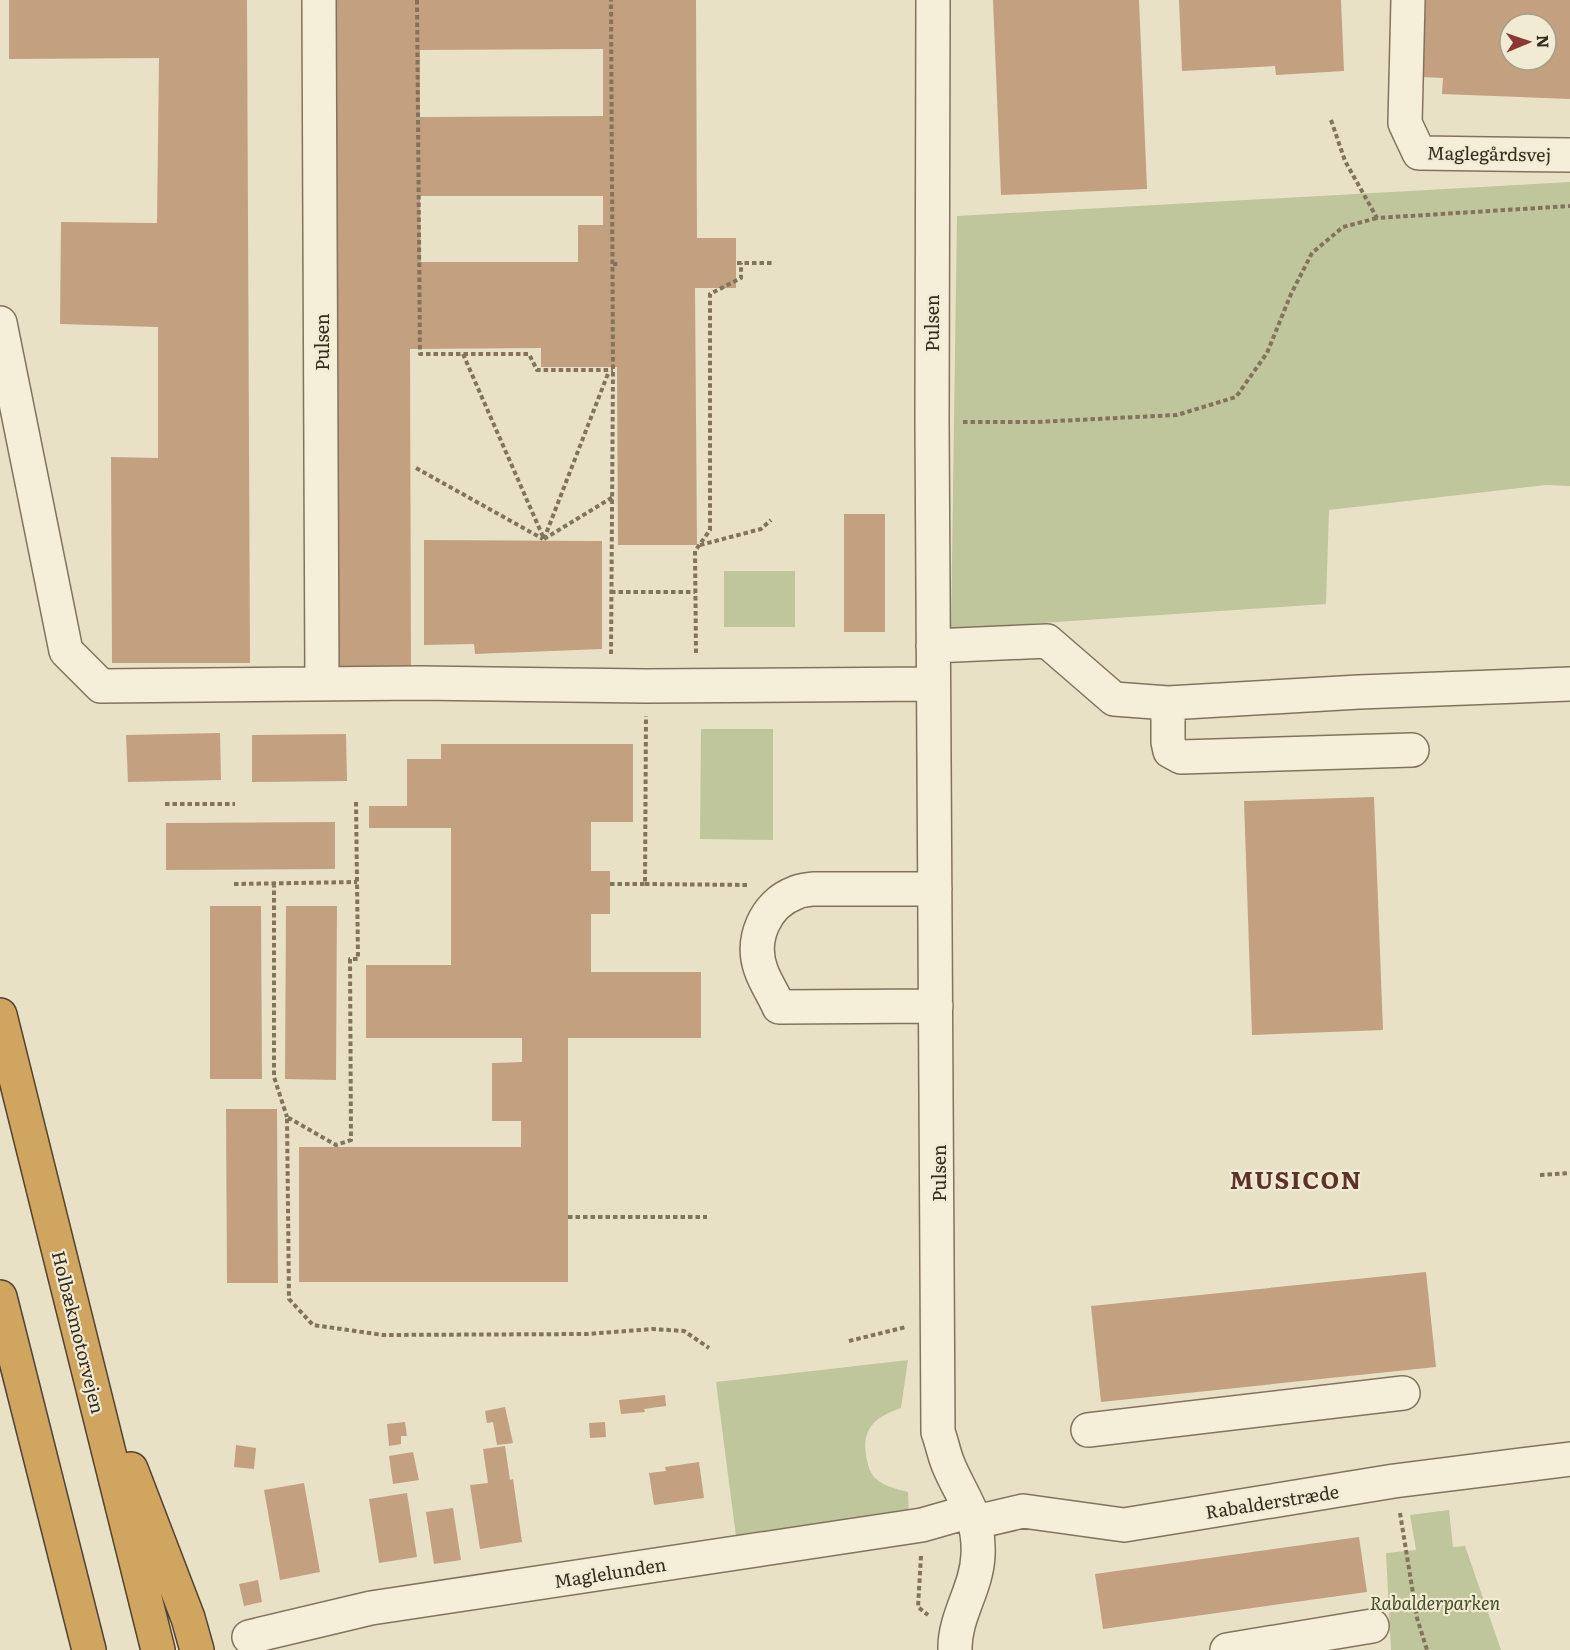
<svg xmlns="http://www.w3.org/2000/svg" width="1570" height="1650" font-family="Literata,serif">
  <rect width="100%" height="100%" fill="#e9e1c6"/>
  <path fill="#bfc69b" d="M1570 182V486L1546 485 1329 510 1326 604 951 629 957 216Z
    M724 571H795V627H724Z
    M701 729H773V840L700 839Z
    M908 1360 901 1408C875 1417 860 1429 867 1460 868 1466 870 1472 874 1477 883 1486 896 1489 908 1492L909 1513 737 1544 716 1382Z
    M1449 1510 1453 1547 1465 1546 1501 1650H1391L1386 1553 1416 1550 1410 1515Z"/>
  <path fill="#c3a080" fill-rule="evenodd" d="M9 0H247L250 663H112L111 457 158 458V327L60 324 61 222 157 223 159 58 9 59Z
    M329 0H696L697 238H736V288H695L697 545H618L617 367H541V348L410 349 411 666H331ZM603 49V116L420 117V50ZM420 196H603V225H578V262H421Z
    M993 0H1139L1147 189 1001 195Z
    M1179 0H1341L1344 71 1276 75 1275 66 1182 71Z
    M1422 0H1570V99L1442 94 1443 78 1420 77ZM1510 24H1546V60H1510Z
    M844 514H885V632H844Z
    M424 540 602 541V649L475 654 474 644 424 645Z
    M220 733 221 780 128 782 126 735Z
    M346 734 347 781 252 782V735Z
    M441 744H633V822H591V871H610V914H591V972H701V1038H568V1282H299V1147H521V1121H492V1063L522 1062V1038H366V965H451V828H369V806H407V759H441Z
    M1374 797 1383 1030 1252 1035 1244 801Z
    M335 822V869L166 870V823Z
    M210 906H261L262 1079H210Z
    M286 906H337L336 1080 285 1079Z
    M226 1109H277L278 1283H227Z
    M1426 1272 1436 1367 1101 1402 1091 1306Z
    M665 1395 666 1406 644 1409 645 1412 621 1414 619 1400Z
    M505 1407 513 1443 497 1445 493 1422 487 1423 485 1411Z
    M405 1422 407 1436H401V1444L389 1446 387 1424Z
    M605 1422 606 1437 590 1438 589 1423Z
    M236 1445 256 1448 254 1469 234 1467Z
    M505 1446 510 1480 513 1479 522 1542 480 1549 470 1485 488 1483 483 1449Z
    M413 1452 419 1480 393 1484 389 1456Z
    M699 1462 704 1498 654 1505 649 1473 666 1471 665 1467Z
    M304 1483 320 1572 280 1580 264 1490Z
    M407 1493 417 1557 379 1563 369 1499Z
    M453 1508 461 1560 434 1564 426 1512Z
    M1359 1537 1367 1592 1103 1629 1095 1574Z
    M258 1580 262 1602 244 1606 239 1584Z"/>
  <g fill="none" stroke-linecap="round" stroke-linejoin="round">
    <g stroke="#83735d" stroke-width="36">
      <path id="minor" d="M319 0 322 684
        M933 0 932 422 938 1432C942 1443 944 1454 948 1464 962 1498 980 1515 978 1555 977 1588 954 1617 955 1650
        M1408 0 1405 123 1419 153 1570 155
        M0 323 66 651 101 686 420 683 646 686 933 684
        M933 646 1047 641 1114 699 1168 703 1359 692 1570 684
        M1168 703V742L1170 751 1181 757 1412 750
        M935 889H813C807 890 800 890 795 893 765 904 750 940 761 970 765 982 774 995 779 1007L936 1006
        M1088 1430 1403 1393
        M976 1522 1023 1511 1124 1525 1394 1481 1570 1459
        M249 1637 371 1608 922 1525 971 1511
        M1227 1650 1372 1626"/>
    </g>
    <g stroke="#514231" stroke-width="36">
      <path id="highway" d="M0 1015 158 1650
        M0 1297 89 1650
        M131 1469 188 1618 197 1650"/>
    </g>
    <path stroke="#83735d" stroke-width="4" stroke-dasharray="4.5 3" stroke-linecap="butt" d="M417 0 420 354H529L537 370H613
      M1331 120 1345 161 1377 218 1570 206
      M737 263H774
      M613 264H620
      M463 354 544 539
      M963 422H1037L1177 415 1236 397 1267 353 1291 294 1312 253 1343 227 1377 218
      M416 468 543 539
      M544 539 609 371
      M544 539 613 497
      M700 545 761 529 771 520
      M611 592H695
      M696 653 695 551 710 530V294L741 278V263
      M611 654 613 370 611 0
      M356 802 358 959H350L351 1140 336 1145 287 1117 289 1299 313 1325 383 1335 587 1334 653 1329 684 1331 709 1348
      M165 804H235
      M274 883V1077L287 1117
      M234 884 357 882
      M610 884H645L646 716
      M645 884 749 885
      M1540 1175 1570 1173
      M568 1217H707
      M849 1341 906 1327
      M1400 1513 1417 1618 1427 1650
      M921 1556 918 1607 928 1615"/>
    <use href="#minor" stroke="#f5eed8" stroke-width="33"/>
    <use href="#highway" stroke="#d0a55f" stroke-width="33"/>
  </g>
  <g text-anchor="middle" dominant-baseline="central" stroke-width="4.5" stroke-linejoin="round" paint-order="stroke">
    <g font-size="18" fill="#342b20" stroke="#f2ebd4">
      <text transform="translate(1489 153) rotate(1)">Maglegårdsvej</text>
      <text transform="translate(931 323) rotate(-90)">Pulsen</text>
      <text transform="translate(321 342) rotate(-90)">Pulsen</text>
      <text transform="translate(938 1173) rotate(-90)">Pulsen</text>
      <text transform="translate(79 1332) rotate(76)">Holbækmotorvejen</text>
      <text transform="translate(1272 1501) rotate(-9)">Rabalderstræde</text>
      <text transform="translate(610 1572) rotate(-9)">Maglelunden</text>
    </g>
    <g font-size="18" font-style="italic" fill="#434f28" stroke="#f2ebd4">
      <text x="1435" y="1602">Rabalderparken</text>
    </g>
    <g font-size="24" font-weight="bold" letter-spacing="1.5" fill="#5c3324" stroke="#f2ebd4">
      <text x="1296" y="1178">MUSICON</text>
    </g>
  </g>
  <g transform="translate(1528 42) rotate(88)"><circle r="28" fill="#f2ebd4" stroke="#a69e8c" stroke-width="1.5"/>
  <path d="M0-4.5L10 22L0 15L-10 22Z" fill="#8b3834"/>
  <text y="-9" font-size="16" font-weight="bold" text-anchor="middle" fill="#342b20">N</text>
  </g>
</svg>
